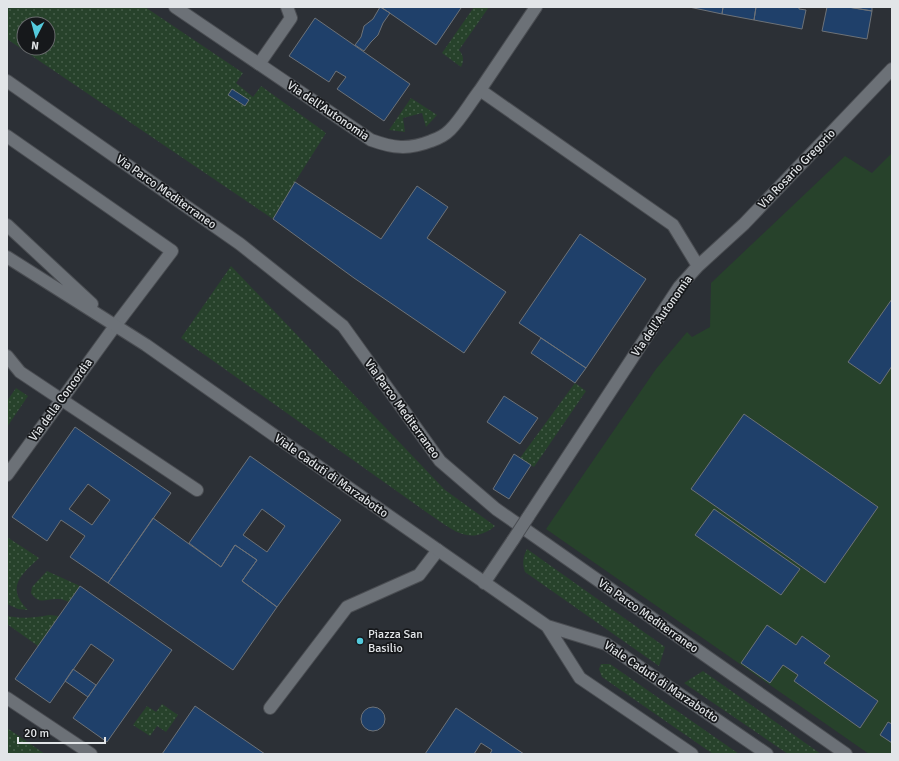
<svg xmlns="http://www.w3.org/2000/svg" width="899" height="761" font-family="Signika,sans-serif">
  <defs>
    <pattern id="grass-dots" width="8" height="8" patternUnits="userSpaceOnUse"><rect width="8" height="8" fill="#27422b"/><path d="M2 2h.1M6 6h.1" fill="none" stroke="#465d4a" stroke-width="1.8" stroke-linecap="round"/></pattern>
  </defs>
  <rect width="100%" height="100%" fill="#2c3036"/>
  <path fill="url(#grass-dots)" fill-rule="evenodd" d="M7 7H145L243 73 236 83 253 97 261 86 326 133 295 182 273 219 7 39ZM24 24H48V48H24Z
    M474 7H489L459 50C464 56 464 60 461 67L442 53Z
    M411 98 437 115 426 127 422 113 403 118 405 132 389 130Z
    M231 266 445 490 495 526C469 547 452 529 429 514L181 338Z
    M575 383 586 391 534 467 520 458Z
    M16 388 28 396 7 427V401Z
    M7 537 39 558C21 575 5 587 28 610L18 609 7 604Z
    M527 549 665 647 659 666 525 572C522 563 523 557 527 549Z
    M47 571 80 586 69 602C66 601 62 599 59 599 46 598 40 606 31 593L32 587Z
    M49 615 59 616 38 646 7 624V616C23 619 33 618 49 615Z
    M601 664H610L739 754H713L602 677 599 669Z
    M703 671 821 754H788L684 683Z
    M162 704 178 715 166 732 157 726 150 736 133 725 147 706 156 712Z
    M7 728 45 754H9L7 753Z"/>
  <path fill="#27422b" d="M892 153V754H869L546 529 656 369 687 332 692 337 710 327 711 283 845 156 872 173Z"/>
  <path fill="#1f406a" stroke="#6d7278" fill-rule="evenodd" d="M380 7 390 13 383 23 378 35 371 42 364 51 355 45 361 37 364 26 373 19Z
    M381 7H459L461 8 436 45Z
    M689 7H723L722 14Z
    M723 7H756L754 20 722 14Z
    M756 7H799V9L806 10 802 29 754 20Z
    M827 7H848L872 11 867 39 822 31Z
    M848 7H872V11Z
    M315 18 410 84 384 121 337 89 346 77 336 71 329 82 289 56Z
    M232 89 249 100 245 106 228 95Z
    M295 182 381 239 417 186 448 207 427 238 506 292 464 353 354 278 273 219Z
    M580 234 646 279 586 368 519 323Z
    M892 299V366L880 384 848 362Z
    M541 338 586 368 575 383 531 353Z
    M504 396 538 418 520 444 487 422Z
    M744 414 878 507 825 583 691 489Z
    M75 427 171 493 108 583 70 557 85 536 61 520 47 541 12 517ZM88 484 110 500 92 525 69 509Z
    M514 454 531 465 509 499 493 489Z
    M250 456 341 520 277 607 242 581 257 560 235 545 221 567 189 543ZM262 509 285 526 267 552 243 535Z
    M714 509 800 569 781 595 695 535Z
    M153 518 221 567 235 545 257 560 242 581 277 607 233 670 108 583Z
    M80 586 172 650 107 742 73 718 114 660 91 644 50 703 15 679Z
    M767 625 796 645 802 636 830 656 824 663 878 701 860 728 794 681 798 675 783 665 770 683 741 663Z
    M73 669 96 685 88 697 65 681Z
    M195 706 265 754H162Z
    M361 719a12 12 0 1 1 24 0a12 12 0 1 1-24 0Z
    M456 708 524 754H490L492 750 481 743 474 754H425Z
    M888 722 892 724V743L880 735Z"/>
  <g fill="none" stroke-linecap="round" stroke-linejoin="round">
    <g stroke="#4a4d52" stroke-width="14">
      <path id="service" d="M259 64 291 18 287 7
        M7 136 172 251 115 326
        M7 356 20 372 197 490"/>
    </g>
    <g stroke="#4a4d52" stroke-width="14">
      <path id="minor" d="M175 7 371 140C393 148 408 150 431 141 437 139 445 135 450 130 461 119 470 103 480 90L673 225 698 266 679 287 528 517
        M7 81 240 244 343 326 440 461 496 509 846 754
        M480 90 536 7
        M698 266 744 224 892 69
        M7 475 115 326
        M484 583 513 540
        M7 698 91 754
        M270 708 347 607 419 575 438 550"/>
    </g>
    <g stroke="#4a4d52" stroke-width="14">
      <path id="tertiary" d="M7 225 92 304
        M7 257 146 345 359 495 547 626 606 644 767 754
        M547 626 580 678 692 754"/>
    </g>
    <use href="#service" stroke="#6c7177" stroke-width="12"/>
    <use href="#minor" stroke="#6c7177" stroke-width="12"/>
    <use href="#tertiary" stroke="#6c7177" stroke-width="12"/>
    <g stroke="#4a4d52" stroke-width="14" stroke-linecap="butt">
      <path id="minor-bridge" d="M513 540 528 517"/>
    </g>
    <use href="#minor-bridge" stroke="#6c7177" stroke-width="12"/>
  </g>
  <circle fill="#54cadd" stroke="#16181b" stroke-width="1.5" cx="360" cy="641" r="4"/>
  <g text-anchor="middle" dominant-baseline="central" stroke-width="3.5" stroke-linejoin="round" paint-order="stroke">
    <g font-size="12" fill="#e2e5e8" stroke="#16181b">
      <text transform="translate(328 111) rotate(34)">Via dell'Autonomia</text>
      <text transform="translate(797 169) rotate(-46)">Via Rosario Gregorio</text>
      <text transform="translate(166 192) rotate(35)">Via Parco Mediterraneo</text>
      <text transform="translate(662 316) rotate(-55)">Via dell'Autonomia</text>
      <text transform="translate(61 400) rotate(-54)">Via della Concordia</text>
      <text transform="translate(402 409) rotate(54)">Via Parco Mediterraneo</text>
      <text transform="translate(331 476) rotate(35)">Viale Caduti di Marzabotto</text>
      <text transform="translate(648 616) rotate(35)">Via Parco Mediterraneo</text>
      <text transform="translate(661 682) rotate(34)">Viale Caduti di Marzabotto</text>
    </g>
    <g font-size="12" fill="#e2e5e8" stroke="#16181b" text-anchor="start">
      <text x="368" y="634">Piazza San<tspan x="368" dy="14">Basilio</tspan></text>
    </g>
  </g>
  <rect width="899" height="761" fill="none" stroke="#e2e5e8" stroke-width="16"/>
  <g transform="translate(36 36) rotate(186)"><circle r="19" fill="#16181b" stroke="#686a6d"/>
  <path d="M0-3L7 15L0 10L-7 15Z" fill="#54cadd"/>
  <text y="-6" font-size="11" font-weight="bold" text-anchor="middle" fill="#e2e5e8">N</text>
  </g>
  <path d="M18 737v6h87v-6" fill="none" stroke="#e2e5e8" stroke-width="2"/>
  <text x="24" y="737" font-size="12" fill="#e2e5e8" stroke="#16181b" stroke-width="3" paint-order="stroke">20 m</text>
</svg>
